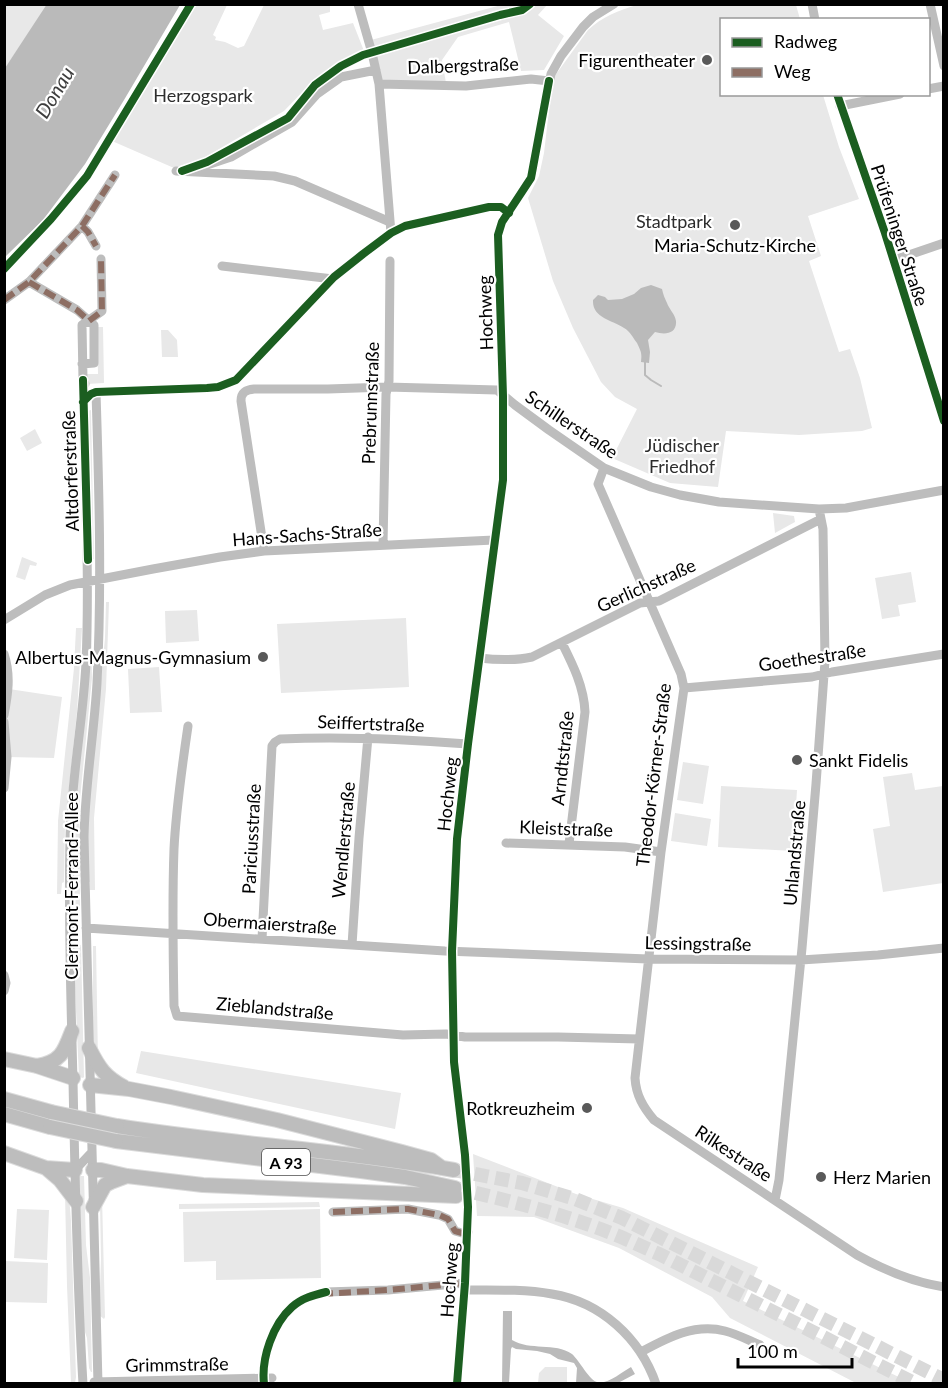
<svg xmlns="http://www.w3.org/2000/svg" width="948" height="1388" font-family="Lato,sans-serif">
  <rect width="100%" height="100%" fill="#fff"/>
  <path fill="#e8e8e8" d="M505 4 547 5 538 15 564 36 544 70 521 71 509 22 458 37 442 60 446 83 380 82 371 40Z
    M5 5H48L5 68Z
    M192 5H227L213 35 216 37 215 40 225 42 238 48 244 46 264 5H330V12L319 15 323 30 353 23 364 51 339 63 313 81 284 111 202 159 174 168 112 141Z
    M637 5H796L800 19 722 20V94L823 95 839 147 859 199 808 216 821 256 809 261 839 352 850 349 860 378 872 428 862 431 799 435 726 431 718 487 670 483 612 458 637 409 615 397 601 382 573 328 553 281 528 198 539 176 544 153 551 93 554 77 588 30C602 17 619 10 637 5Z
    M97 327H103L104 383 87 384 85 374H98Z
    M161 330H168L177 340 178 357H162Z
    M91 410 94 559H93L92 520 89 494 87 411Z
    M35 429 42 443 27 451 20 438Z
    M773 513 794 516 795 522 775 533Z
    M22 557 37 563 36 566 30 565 25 580 16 577Z
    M911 572 916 602 898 605 900 616 882 619 875 578Z
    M106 602H109L106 689 94 818 95 890H90V882H88L87 824 105 638Z
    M197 610 199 641 166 643 165 611Z
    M406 618 409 687 281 693 277 624Z
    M76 628H82L77 712 65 825 64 882 62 883 61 894H57L58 821 74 668Z
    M91 629 92 678 79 809 80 906H72L74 816Z
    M159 667 162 712 130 713 128 669Z
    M9 689 62 697 54 758 7 757 5 722Z
    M683 762 709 766 703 804 677 800Z
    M912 773 915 790 943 786V883L883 892 873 829 890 826 883 777Z
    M721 786 797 790 793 851 718 847Z
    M675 813 711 819 707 846 671 841Z
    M73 944 81 945 84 1077 83 1078 79 1077Z
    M93 946H96L98 1060 93 1045Z
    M141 1051 401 1093 395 1129 136 1073Z
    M473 1154 576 1194 623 1208 758 1267 743 1301 911 1383H856L730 1318 712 1297 619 1248 534 1217 477 1216Z
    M78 1176H84L86 1245 90 1278 92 1372H91L89 1368 87 1338 83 1326Z
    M65 1193 70 1207 71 1221 76 1377 75 1383H71L67 1286Z
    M102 1196 105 1317 104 1319 99 1315 101 1259 100 1202Z
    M319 1202 320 1207 179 1209V1204Z
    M17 1209 49 1210 47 1260 14 1258Z
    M320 1209 321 1278 216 1280V1261L184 1262 183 1212Z
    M5 1261 48 1263 47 1303 5 1302Z
    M545 1367H567V1383H538L539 1373Z"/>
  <path fill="#bababa" d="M47 4 180 5 124 100 85 164 43 220 5 257V68Z
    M651 285 662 289C663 294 665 299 667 303 669 309 675 314 676 321 677 334 665 335 655 332L648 340 650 352 649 363 641 362C642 352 641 352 637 343 633 338 630 331 624 328 612 320 592 318 593 300L598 295 605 297 608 300 622 299 634 294 641 288Z
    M503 1311H512V1340C530 1351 555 1342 572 1354 579 1360 590 1381 597 1382 607 1385 622 1372 631 1367L635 1374 618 1383H576L577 1368 574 1363 558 1359 550 1354 537 1351 516 1349 512 1347 511 1349 509 1383H502Z"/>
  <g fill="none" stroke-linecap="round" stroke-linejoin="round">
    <path stroke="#bababa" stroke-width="2" d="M645 362V375L651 380 661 386"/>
    <path stroke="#d9d9d9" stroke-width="14" stroke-dasharray="14 7" stroke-linecap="butt" d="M454 1170 522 1183 575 1199 622 1218 944 1380
      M455 1188C510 1201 564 1214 616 1235 631 1241 645 1248 659 1254L916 1384"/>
    <g stroke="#dbdbdb" stroke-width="16">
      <path id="highway" d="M89 1048C99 1068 105 1077 124 1087
        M4 1059 37 1066 73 1078
        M37 1066C61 1062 64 1052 72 1031
        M90 1085 129 1089 171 1097 277 1120 402 1152 431 1160 442 1168
        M4 1099 51 1112
        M4 1114 50 1127
        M117 1126C229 1144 342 1150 454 1170
        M116 1141 361 1171 405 1177 455 1188
        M4 1153 46 1168 75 1170
        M46 1168 60 1180 76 1201
        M93 1170H101L127 1176 203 1185 456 1196
        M93 1207 105 1185 111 1182 127 1176"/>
    </g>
    <path stroke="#bdbdbd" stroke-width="9" d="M358 4 372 53 379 84 391 233
      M812 4 815 20
      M930 4 944 66
      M379 84 466 86 531 79 549 81
      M928 89 944 86
      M837 94 885 233 944 421
      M840 106 900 94
      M192 170 231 157 292 122 317 94 341 77 376 70
      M176 171 274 176 295 181 390 222
      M82 226 88 232 96 246
      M894 260 944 243
      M222 266 333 279
      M29 282 77 310 94 325V363L82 364
      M4 300 29 282 82 226 115 175
      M83 380C84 475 90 569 86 663 83 722 71 780 70 839 68 919 71 1000 73 1081 75 1182 77 1283 83 1384
      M85 384 83 380 82 325 102 311 101 259
      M96 392C99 489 102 586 97 683 94 735 85 785 84 837L98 1384
      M83 402 91 394 96 392 207 388 218 387 236 380 334 277 363 254 391 233 405 226 489 207H501L509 213
      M604 468 598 484 681 674 684 688 661 852 635 1078C636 1095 643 1107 654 1120L857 1255C884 1270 912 1282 944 1287
      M383 545 386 394 389 381 390 261
      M264 551 241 401C241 392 246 390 254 389H328L387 387 497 390 515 405 549 430 604 468 651 487 680 495 719 502 819 509 846 508 944 490
      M4 620 45 595 70 585 153 569 220 557 264 551 494 540
      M562 643C573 665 584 687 585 712L569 844
      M4 654C11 675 8 694 4 715
      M479 658C497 660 514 661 532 657L640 603 659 601 821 519
      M684 688 812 677 832 672 944 654
      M4 722 7 757 4 788
      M188 726C182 767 176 808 174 849 172 902 173 954 174 1006L177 1016 403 1035 446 1034 465 1037H558L639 1039
      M506 843 625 847 661 852
      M86 928 445 951 648 959 801 960 878 955 944 948
      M262 939 272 746 275 742 280 739C343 736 405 739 468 744
      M352 945 359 838 368 737
      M4 975 6 983 4 991
      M75 1170 92 1152
      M775 1200 779 1180 802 948 816 784 825 661 823 529 819 509
      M333 1212 408 1209 439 1215 448 1219 455 1231 462 1233 468 1232
      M464 1290C493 1290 524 1289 552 1294 601 1302 640 1338 656 1384
      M326 1292 388 1290 465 1283
      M641 1352C667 1338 694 1323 725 1331 737 1334 748 1340 760 1345
      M94 1382 272 1378
      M457 1384 465 1283 468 1207 465 1155 454 1062 452 951 457 839 468 744 503 480V396L498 235 502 222 531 178 551 74 561 56 583 27 593 17 614 4"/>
    <use href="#highway" stroke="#bdbdbd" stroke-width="14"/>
    <g stroke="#dbdbdb" stroke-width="16" stroke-linecap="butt">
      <path id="highway-bridge" d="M51 1112 117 1126
        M50 1127 116 1141"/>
    </g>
    <use href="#highway-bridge" stroke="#bdbdbd" stroke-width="14"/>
    <path stroke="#8d6e63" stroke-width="6" stroke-dasharray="12 6" stroke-linecap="butt" d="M82 226 88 232 96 246
      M29 282 77 310 89 321 102 311 101 259
      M4 300 29 282 82 226 115 175
      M333 1212 408 1209 439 1215 448 1219 455 1231 462 1233 468 1232
      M321 1294 388 1290 465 1283"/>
    <g stroke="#fff" stroke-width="11">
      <path id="cycleway" d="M837 94 885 233 944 421
        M182 171 207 162 288 118 315 85 341 66 363 55 500 15 522 10 530 4
        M4 269 51 219 87 176 191 4
        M83 380 88 560
        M83 402 91 394 96 392 207 388 218 387 236 380 334 277 363 254 391 233 405 226 489 207H501L509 213
        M264 1384C261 1358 273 1324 292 1307 302 1298 314 1295 326 1292
        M457 1384 465 1283 468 1207 465 1155 454 1062 452 951 457 839 468 744 503 480V396L498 235 502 222 531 178 549 81"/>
    </g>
    <use href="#cycleway" stroke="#1b5e20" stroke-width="8"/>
  </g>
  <g fill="#595959" stroke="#fff" stroke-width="2">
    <circle cx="707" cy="60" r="6"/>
    <circle cx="735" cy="225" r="6"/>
    <circle cx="263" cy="657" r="6"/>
    <circle cx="797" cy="760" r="6"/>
    <circle cx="587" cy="1108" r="6"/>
    <circle cx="821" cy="1177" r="6"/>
  </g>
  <g text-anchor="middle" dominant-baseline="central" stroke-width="4.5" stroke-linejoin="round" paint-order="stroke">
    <rect fill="#fff" stroke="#4c4c4c" stroke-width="1.5" x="262" y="1149" width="48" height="26" rx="4.5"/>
    <g font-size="16" font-weight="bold" fill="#000">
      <text x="286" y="1162">A 93</text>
    </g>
    <g font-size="18" fill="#000" stroke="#fff" text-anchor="end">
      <text x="695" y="60">Figurentheater</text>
      <text x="735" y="245" text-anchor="middle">Maria-Schutz-Kirche</text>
      <text x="251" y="657">Albertus-Magnus-Gymnasium</text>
      <text x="809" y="760" text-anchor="start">Sankt Fidelis</text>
      <text x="575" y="1108">Rotkreuzheim</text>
      <text x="833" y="1177" text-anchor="start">Herz Marien</text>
    </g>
    <g font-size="18" fill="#000" stroke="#fff">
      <text transform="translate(463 65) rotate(-2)">Dalbergstraße</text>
      <text transform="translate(900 235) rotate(72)">Prüfeninger Straße</text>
      <text transform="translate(485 313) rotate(-92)">Hochweg</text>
      <text transform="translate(370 403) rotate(-88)">Prebrunnstraße</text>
      <text transform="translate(572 424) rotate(34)">Schillerstraße</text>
      <text transform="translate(70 471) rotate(-92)">Altdorferstraße</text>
      <text transform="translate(307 534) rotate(-4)">Hans-Sachs-Straße</text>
      <text transform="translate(646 585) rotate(-24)">Gerlichstraße</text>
      <text transform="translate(812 657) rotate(-8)">Goethestraße</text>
      <text transform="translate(371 723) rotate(2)">Seiffertstraße</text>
      <text transform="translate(562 758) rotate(-84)">Arndtstraße</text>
      <text transform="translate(653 775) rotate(-83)">Theodor-Körner-Straße</text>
      <text transform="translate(447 794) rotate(-84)">Hochweg</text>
      <text transform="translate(566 828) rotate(2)">Kleiststraße</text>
      <text transform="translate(251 839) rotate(-87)">Pariciusstraße</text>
      <text transform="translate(343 840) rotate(-85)">Wendlerstraße</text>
      <text transform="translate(794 853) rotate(-85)">Uhlandstraße</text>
      <text transform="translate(71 886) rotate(-90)">Clermont-Ferrand-Allee</text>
      <text transform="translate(270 923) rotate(4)">Obermaierstraße</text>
      <text transform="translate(698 943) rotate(1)">Lessingstraße</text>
      <text transform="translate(275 1008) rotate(5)">Zieblandstraße</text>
      <text transform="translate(734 1153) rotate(33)">Rilkestraße</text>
      <text transform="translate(449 1280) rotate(-86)">Hochweg</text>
      <text transform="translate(177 1364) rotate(-1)">Grimmstraße</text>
    </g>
    <g font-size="18" fill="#2d2d2d" stroke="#fff">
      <text x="203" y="95">Herzogspark</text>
      <text x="674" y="221">Stadtpark</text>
      <text x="682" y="445">Jüdischer<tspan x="682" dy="21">Friedhof</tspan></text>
    </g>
    <g font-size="20" font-style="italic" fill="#3e3e3e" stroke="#fff">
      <text transform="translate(54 92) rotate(-59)">Donau</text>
    </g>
  </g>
  <rect width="948" height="1388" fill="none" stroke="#000000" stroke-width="12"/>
  <rect x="720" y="18" width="210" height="78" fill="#ffffff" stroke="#999999" stroke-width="1.5"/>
  <rect x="732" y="38" width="30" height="9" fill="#1b5e20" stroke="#999999" stroke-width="1.5"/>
  <text x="774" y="48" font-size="18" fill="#000000">Radweg</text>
  <rect x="732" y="68" width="30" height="9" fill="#8d6e63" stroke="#999999" stroke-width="1.5"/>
  <text x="774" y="78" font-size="18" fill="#000000">Weg</text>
  <path d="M738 1358v9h114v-9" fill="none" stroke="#000000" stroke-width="3"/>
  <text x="747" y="1358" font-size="18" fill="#000000" stroke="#ffffff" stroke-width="4.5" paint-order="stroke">100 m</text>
</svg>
